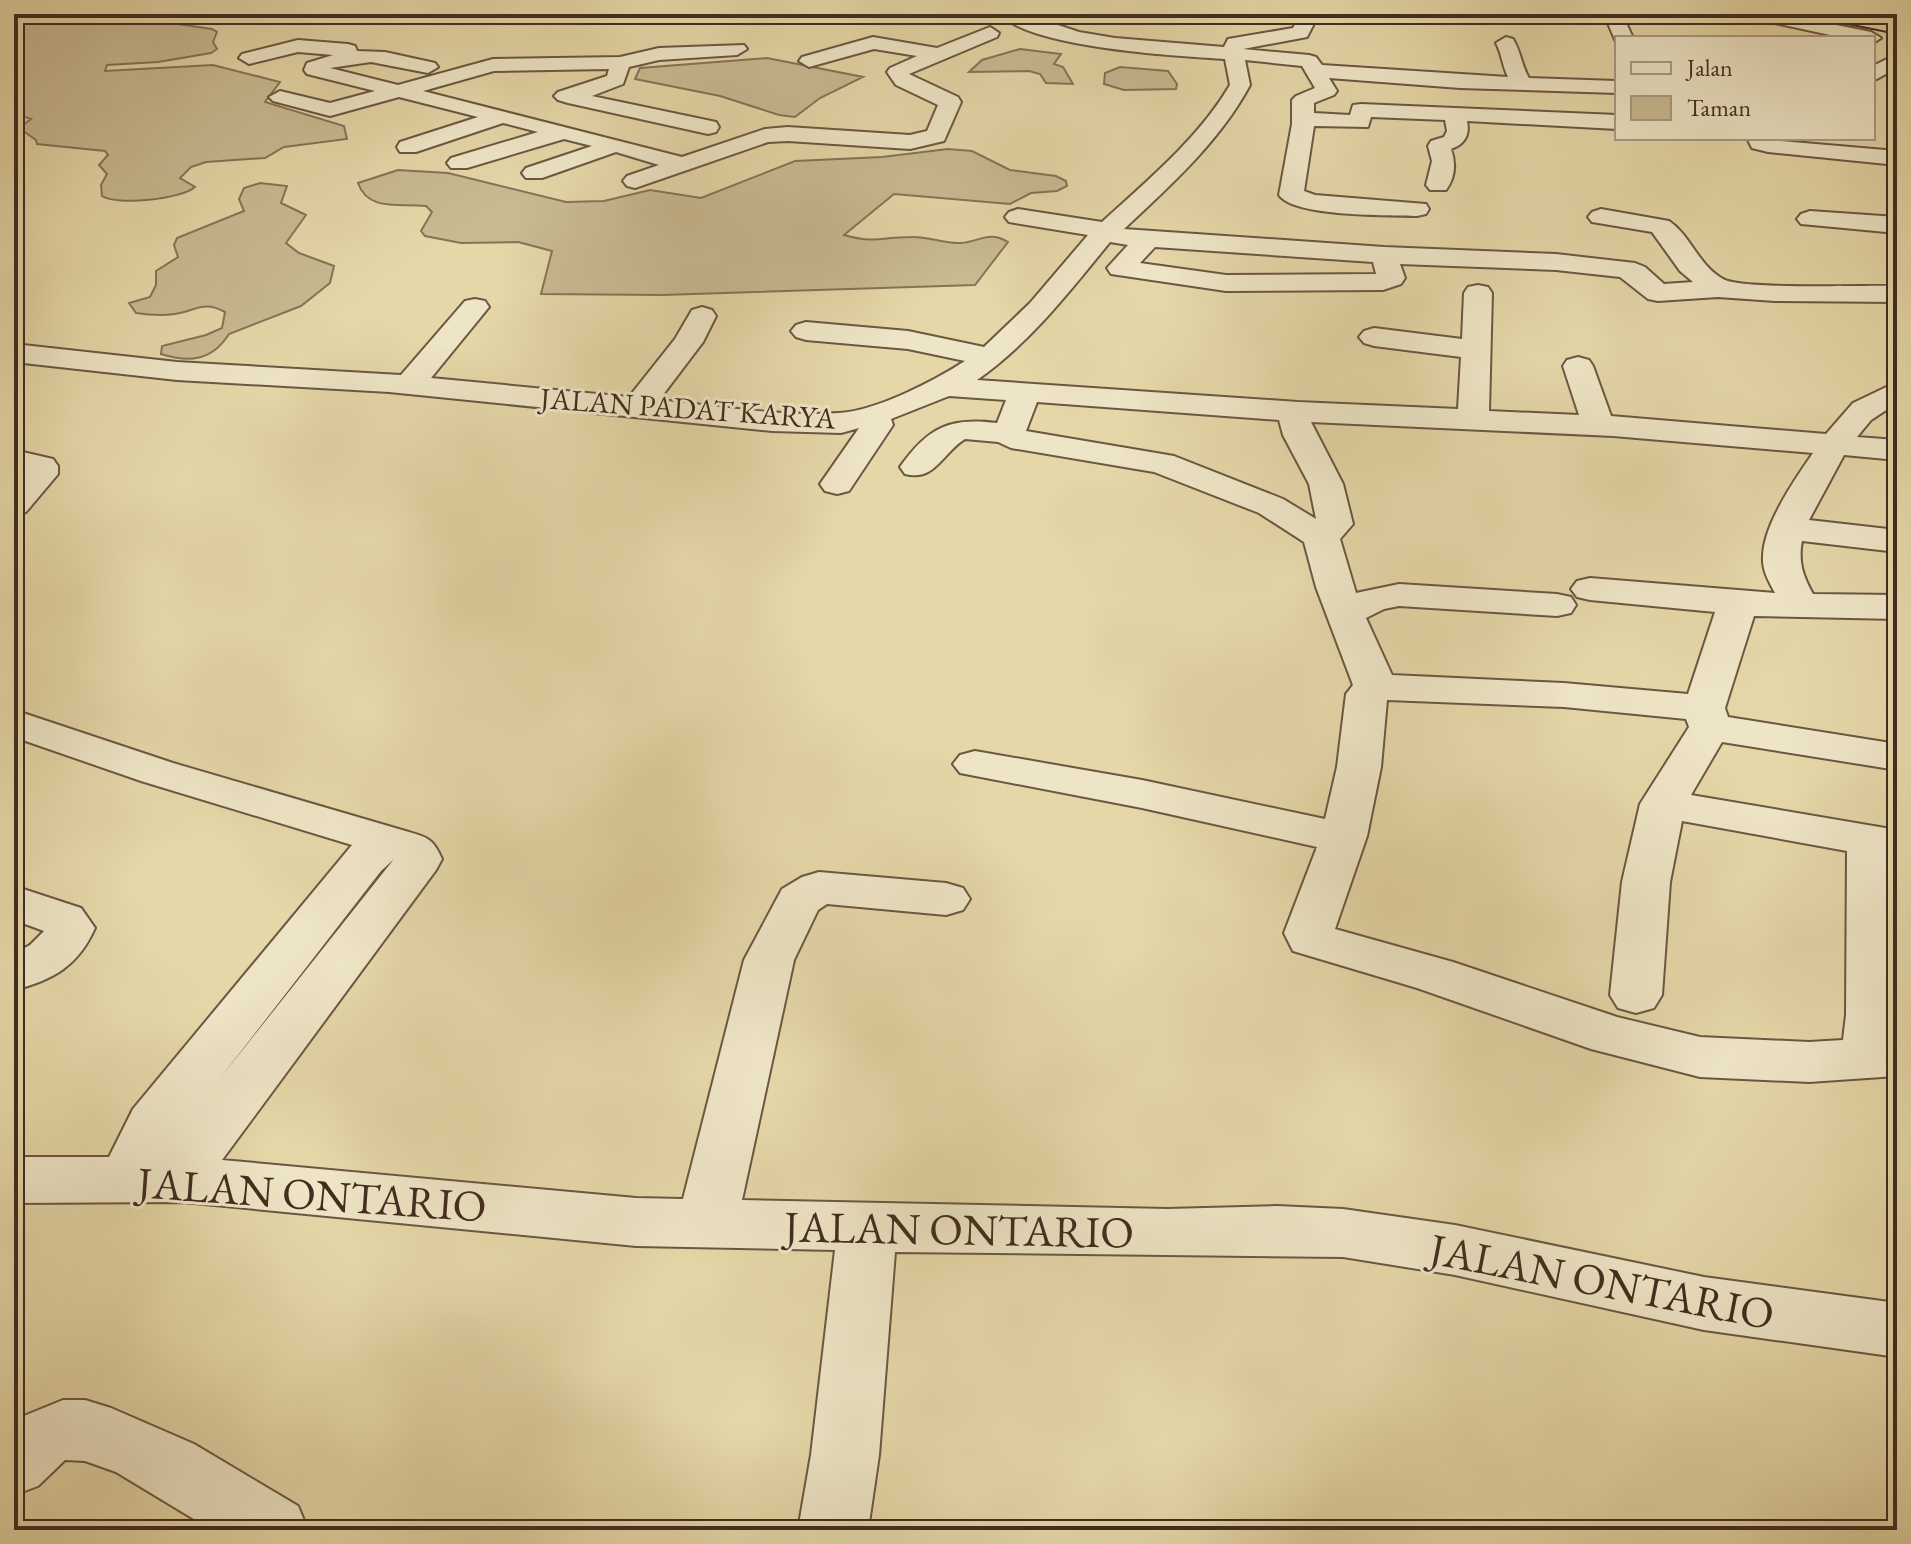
<svg xmlns="http://www.w3.org/2000/svg" width="1911" height="1544" font-family="'EB Garamond',serif">
  <rect width="100%" height="100%" fill="#e5d7a8"/>
  <filter id="stains"><feTurbulence type="fractalNoise" baseFrequency=".0025" numOctaves="4"/><feColorMatrix values="0 0 0 0 .2 0 0 0 0 .09 0 0 0 0 .02 0 0 0 .5 -.17"/></filter>
  <radialGradient id="worn" r=".72"><stop offset=".6" stop-color="#630" stop-opacity="0"/><stop offset="1" stop-color="#630" stop-opacity=".3"/></radialGradient>
  <path fill="#c9ba91" stroke="#867358" stroke-width="2" d="M14 14H146L150 20 212 29 217 32 213 42 217 49 211 53 158 62 107 65 105 71 213 65 280 82 265 102 344 126 347 139 284 147 265 158 206 162 191 167 180 178 195 187C182 199 117 206 102 196L101 185 107 174 99 165 108 155 105 151 37 144 36 140 19 128 31 119 14 113Z
    M1020 49 1061 54 1054 64 1063 67 1073 84 1046 83 1040 74 1029 71 969 72 982 60Z
    M767 58 863 77 820 98 795 117 779 115 720 96 635 79 640 68Z
    M1120 67 1168 71 1177 84 1176 89 1124 90 1104 84 1105 73Z
    M948 149 972 151 1010 170 1056 176 1066 181 1067 186 1057 191 1031 193 1010 204 894 194 844 235C875 244 881 237 911 237 928 236 944 244 961 243 979 242 989 230 1008 242L975 285 662 295 541 294 552 251 518 242 461 243 425 236 421 231 432 212 426 206C400 203 368 212 358 183L398 170 448 173 566 202 604 201 650 190 701 198 795 161 882 157Z
    M260 183 287 186 281 203 306 215 286 243 299 253 334 266 330 283 301 306 229 334C212 361 189 363 161 354L162 346 206 335 222 328 225 312C203 300 196 311 175 314 161 316 149 315 136 313L129 303 150 297 156 285V271L178 257 174 245 177 238 244 211 239 199 244 188Z"/>
  <g fill="none" stroke-linecap="round" stroke-linejoin="round">
    <g stroke="#6b5742" stroke-width="4">
      <path id="minor" d="M1000 14H1025L1079 32 1115 38 1224 47 1228 39 1293 28 1301 14H1319L1307 37 1243 49 1309 55 1316 57 1322 65 1508 77C1502 65 1502 54 1496 43L1506 37 1513 39C1521 52 1521 64 1529 78L1617 81V93L1460 88 1329 78 1337 91 1334 95 1314 103V113L1350 115 1353 105 1361 104 1617 115V129L1467 121C1470 135 1465 144 1451 149 1456 163 1455 178 1446 190H1430L1426 185 1432 161 1428 146 1431 141 1444 137 1447 131 1445 120 1371 117 1368 127 1314 126 1304 191 1315 195 1426 204 1429 209 1426 214 1417 216C1389 215 1294 217 1279 195L1292 124V100L1296 96 1315 88 1302 66 1245 60 1250 85C1220 141 1170 186 1124 229L1384 247 1556 254 1635 263 1645 267 1664 284 1693 282 1680 271 1652 232 1592 222 1588 217 1592 212 1601 209 1669 221C1691 236 1698 265 1723 279 1741 290 1868 285 1897 286V302L1775 301 1718 297 1658 301 1648 299 1620 277 1556 270 1400 264 1405 278 1401 284 1383 290 1226 291 1111 274 1107 268 1128 245 1110 242C1069 292 1030 343 977 380L1298 402 1458 409 1461 357 1374 346 1364 343 1359 337 1364 331 1374 328 1462 339 1464 293 1468 287 1478 285 1488 287 1492 293 1489 411 1579 415 1563 366 1567 360 1578 357 1589 360 1593 366 1611 416 1826 434 1853 403 1897 382V403L1871 420 1857 437 1897 440V460L1844 455 1809 520 1897 530V552L1802 541C1798 562 1803 576 1813 594L1897 595V619L1754 616 1725 708 1728 717 1897 744V770L1722 742 1691 795 1897 830V860L1894 859 1897 1076 1809 1082 1700 1077 1591 1049 1417 988 1293 951 1284 933 1317 847 1142 808 960 773 953 764 960 755 975 751 1142 780 1325 819 1337 767 1346 694 1353 685 1316 587 1304 542 1259 513 1154 472 1011 448 998 442 965 439C942 453 935 482 905 474L900 467C928 427 950 417 997 423L1006 400 949 396 891 419 893 425 849 491 837 494 825 491 820 484 859 428 841 433 772 431 389 392 177 380 14 362V344L177 362 401 375 465 301 475 299 485 301 489 307 431 378 629 397 675 339 692 310 702 307 712 310 716 316 703 342 659 400C718 406 780 417 839 413 876 411 934 381 965 361L908 349 806 340 796 337 791 331 796 325 806 322 908 331 984 347 1030 303 1088 235 1009 222 1005 217 1009 212 1018 209 1102 222C1147 181 1199 138 1230 85L1225 59C1177 56 1031 48 1000 14ZM1155 247 1373 262 1376 274 1226 275 1140 263ZM1037 402 1279 420 1283 435 1309 484 1316 519 1283 499 1174 456 1026 431ZM1311 422 1613 436 1813 453C1795 479 1763 525 1763 557 1762 570 1769 582 1775 593L1590 578 1577 581 1571 589 1577 597 1590 600 1715 612 1688 694 1564 683 1392 675 1366 618 1384 609 1399 606 1557 616 1571 613 1576 605 1571 597 1557 594 1399 584 1356 593 1340 539 1353 524 1343 484ZM1387 700 1564 707 1686 719 1689 727 1640 804 1622 882 1610 995 1618 1008 1636 1013 1654 1008 1662 995 1670 882 1682 821 1847 851 1846 1015 1843 1040 1809 1042 1700 1037 1617 1017 1453 962 1335 929 1367 836 1381 767Z
        M1604 14H1622L1633 38H1617L1616 42Z
        M1747 14H1782L1871 32 1881 38 1873 43V38H1844L1756 19Z
        M990 27 999 33 997 37 909 74 958 97 961 102 944 141 910 149 788 141 768 142 635 188 627 186 623 181 627 176 659 165 616 152 542 178H526L522 173 526 168 592 146 564 139 467 168H451L447 163 451 158 538 132 503 123 416 152H400L397 147 400 142 478 117 399 97 330 116 273 101 269 97 280 91 330 103 375 91 307 74 304 70 307 63 333 55 298 52 249 64 239 58 242 54 298 40 348 44 355 46 357 51 385 52 435 63 438 67 428 73 371 62 330 68 398 85 493 59 620 57 659 48 744 45 747 49 737 55 659 60 629 67 623 84 592 96 716 122 719 127 716 132 708 134 568 103 558 100 554 96 558 92 607 76 609 69 494 71 423 91 682 157 765 129 788 127 910 135 927 131 938 105 896 85 887 72 890 68 917 56 874 49 809 67 799 61 802 57 873 37 937 48Z
        M1891 57 1897 59V68L1873 81V66Z
        M1747 138 1897 151V165L1768 152 1752 148Z
        M1810 211 1897 217V233L1801 224 1797 219 1801 214Z
        M14 450 53 459 58 466V474L26 512 14 515V484L24 472 14 470Z
        M14 710 173 763 402 830C425 837 432 836 442 859L436 870 222 1160 636 1198 683 1199 744 960 782 889 802 877 819 872 946 883 963 888 970 899 963 910 946 915 827 904 818 910 794 960 742 1200 1167 1209 1277 1206 1343 1209 1455 1225 1704 1277 1897 1303V1357L1704 1330 1455 1275 1343 1257 895 1252 879 1455 868 1530H798L811 1455 835 1250 636 1246 183 1202 14 1203V1157H109L133 1109 352 845 141 781 14 737ZM394 859 218 1081 381 871Z
        M14 886 81 908 95 928C78 966 53 980 14 990V954L30 945 44 931 14 920Z
        M63 1400H85L111 1408 194 1444 298 1506 308 1530H212L116 1472 85 1461 65 1460 38 1486 14 1495V1420Z"/>
    </g>
    <g stroke="#422c20" stroke-width="4">
      <path id="highway" d="M1819 14H1857L1897 21V33L1828 19Z"/>
    </g>
    <use href="#minor" fill="#eee5c6" fill-rule="evenodd"/>
    <use href="#highway" fill="#e5d7a8" fill-rule="evenodd"/>
  </g>
  <g text-anchor="middle" dominant-baseline="central" stroke-width="6" stroke-linejoin="round" paint-order="stroke">
    <g font-size="30" fill="#422c20" stroke="#eee5c6">
      <text transform="translate(688 408) rotate(4)">JALAN PADAT KARYA</text>
    </g>
    <g font-size="44" fill="#422c20" stroke="#eee5c6">
      <text transform="translate(312 1194) rotate(4)">JALAN ONTARIO</text>
      <text transform="translate(959 1229) rotate(1)">JALAN ONTARIO</text>
      <text transform="translate(1602 1281) rotate(11)">JALAN ONTARIO</text>
    </g>
  </g>
  <rect width="1911" height="1544" fill="none" stroke="#e5d7a8" stroke-width="48"/>
  <rect x="16" y="16" width="1879" height="1512" fill="none" stroke="#422c20" stroke-width="4"/>
  <rect x="24" y="24" width="1863" height="1496" fill="none" stroke="#422c20" stroke-width="2"/>
  <rect x="1615" y="36" width="260" height="104" fill="#eee5c6" stroke="#a99b84" stroke-width="2"/>
  <rect x="1631" y="62" width="40" height="12" fill="#eee5c6" stroke="#a99b84" stroke-width="2"/>
  <text x="1687" y="76" font-size="24" fill="#422c20">Jalan</text>
  <rect x="1631" y="96" width="40" height="24" fill="#c9ba91" stroke="#a99b84" stroke-width="2"/>
  <text x="1687" y="116" font-size="24" fill="#422c20">Taman</text>
  <rect width="100%" height="100%" filter="url(#stains)"/>
  <rect width="100%" height="100%" fill="url(#worn)"/>
</svg>
